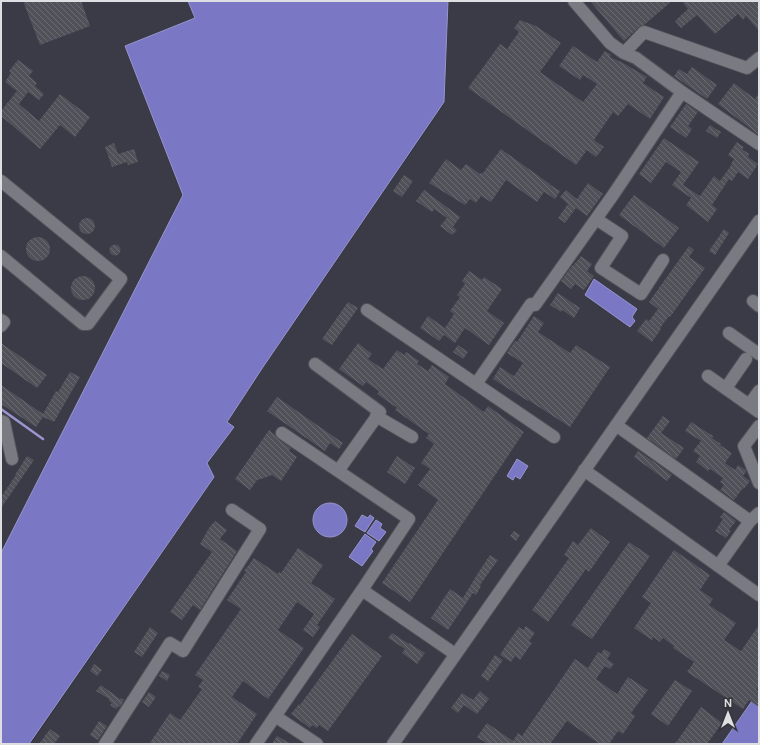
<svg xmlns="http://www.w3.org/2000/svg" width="760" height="745" font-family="'DM Sans',sans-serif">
  <defs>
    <pattern id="building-back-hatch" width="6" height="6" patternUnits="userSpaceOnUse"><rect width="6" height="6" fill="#515159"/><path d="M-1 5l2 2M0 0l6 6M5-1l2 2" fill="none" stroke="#6a6a71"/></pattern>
  </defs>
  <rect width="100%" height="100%" fill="#34343b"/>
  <path fill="#3b3b48" d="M1 1H188L195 18 124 46 183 195 1 552Z
    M449 1H759V691L722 744H31L214 477 208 463 234 427 228 422 263 368 445 103Z"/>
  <path fill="#7a77c5" stroke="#9896ce" d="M188 1H448L444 102 263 367 227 422 234 427 207 463 214 477 29 744H1V553L183 195 125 46 195 18Z
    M594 279 637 309 632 317 635 321 630 327 585 295Z
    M517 459 528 466 520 479 515 476 513 480 507 476Z
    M313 520a17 17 0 1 1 34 0a17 17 0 1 1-34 0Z
    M362 515 368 518 370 515 374 518 365 532 355 526Z
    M376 520 382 524 380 528 386 532 379 541 367 533Z
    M365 534 376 542 371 549 373 551 362 566 349 557Z
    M759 691V744H722Z"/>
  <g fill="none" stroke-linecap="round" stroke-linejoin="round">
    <path stroke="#9896ce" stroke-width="2.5" d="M1 409 43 439"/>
  </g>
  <path fill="url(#building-back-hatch)" d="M23 1H81L90 26 40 45Z
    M590 1H672L644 25 639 27 624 41Z
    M682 1H759V31L746 16 743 20 738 14 715 34 697 15 681 28 675 21 688 9Z
    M520 20 536 26 561 43 540 72 583 102 597 84 583 75 580 80 559 66 573 46 597 62 605 51 611 55 610 57 623 63 647 77 643 83 664 97 650 119 628 104 618 116 613 112 594 140 604 147 596 157 587 150 576 165 468 88 500 44 507 49 519 32 514 28Z
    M18 60 33 71 29 76 37 83 35 86 44 94 39 100 28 92 19 104 39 121 60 94 90 117 75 137 60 125 40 149 1 116V111L17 91 5 82 11 73 9 71Z
    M692 67 717 85 707 99 674 76 679 69 687 74Z
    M734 83 755 99 759 93V135L718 104Z
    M686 104 698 112 688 126 692 129 686 138 670 127Z
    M710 125 721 132 717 138 706 131Z
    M664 138 699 162 683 185 700 196 714 176 720 181 732 164H731L734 159 728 155 737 142 744 147 742 149 749 154 748 157 758 164 748 179 738 172 732 181 729 179 712 205 717 209 708 222 686 205 691 198 672 185 681 172 666 162 651 183 639 174Z
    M114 143 118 154 134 149 138 162 128 165 127 162 112 167 105 147Z
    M501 149 550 184H549L560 191 555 199 544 192 537 202 506 180 491 202 481 196 476 203 470 199 465 205 429 183 446 159 461 170 466 164 480 174 482 173H483Z
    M404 175 413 181 402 197 393 191Z
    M588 183 603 194 587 216 576 208 565 223 558 218 568 204 560 197 566 190 577 199Z
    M424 190 460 217 453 227 457 230 452 235 440 226 447 218 434 209 432 212 416 201Z
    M634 195 679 228 664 248 619 215Z
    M79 226a8 8 0 1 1 16 0a8 8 0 1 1-16 0Z
    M724 229 729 233 715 255 709 251Z
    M26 249a12 12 0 1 1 24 0a12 12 0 1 1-24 0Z
    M109.5 250a5.5 5.5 0 1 1 11 0a5.5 5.5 0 1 1-11 0Z
    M689 246 694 250 689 257 705 268 670 317 669 316 660 328 661 329 652 342 637 331 646 319 649 321 658 309 649 302Z
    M581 256 592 264 587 271 594 276 584 290 575 284 571 289 561 281 572 266H573Z
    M469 271 482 280 484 277 502 289 487 311 504 323 489 345 465 328 455 343 444 335 439 341 420 328 428 316 445 328 454 314 450 311 460 297 457 295 465 284 462 281Z
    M71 288a12 12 0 1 1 24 0a12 12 0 1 1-24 0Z
    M558 293 580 308 574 318 562 310 561 312 550 305Z
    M348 302 358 308 332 345 322 339Z
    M534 316 544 323 538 332 570 353 576 345 610 367 570 427 528 400V401L493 379 500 367 514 376 523 363 507 353 515 341 517 342Z
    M1 343 47 375 37 388 1 363Z
    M358 343 372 354 368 359 383 369 397 350 404 355 406 352 419 361 417 364 428 371 432 365 449 377 445 384 484 412 488 406 524 432 410 602 382 583 438 500 418 485 430 469 421 463 434 444 426 438 429 434 395 410 397 408 377 394 379 391 366 382 363 386 339 369Z
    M458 345 468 352 463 359 453 352Z
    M70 372 80 377 54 422 43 417 36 427 1 404V385L43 414 56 391 58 392Z
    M277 397 343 443 339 449 330 443 325 451 267 411Z
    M663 416 670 421 661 433 684 448 676 459 647 438Z
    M691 422 713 436 712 438 721 444 720 445 732 453 725 463 735 470 738 465 746 470V472L743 476 750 481 744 489 743 488 734 500 720 490 724 485 720 482 723 478 710 469 708 471 696 462 700 456 693 451 701 441 685 431Z
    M269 430 275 435 278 439 291 448 289 451 297 457 281 481 272 475 261 479 257 480 250 490 235 479Z
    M638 451 653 461 672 475 667 481 634 457Z
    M27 456 34 460 1 508V497L16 475H15Z
    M397 456 415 468 405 484 387 472Z
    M724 512 736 521 729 530 731 531 726 538 715 531 723 519 720 517Z
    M215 521 227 530 220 539 237 551 200 610 193 605 182 620 170 612 212 552 200 544 209 528Z
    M591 528 610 542 589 572 586 569 548 622 532 610 569 558 564 555 573 541 578 545Z
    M514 531 520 535 516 541 510 536Z
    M629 542 650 556 592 639 571 625Z
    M298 548 323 565 311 583 335 599 317 625 320 627 313 637 303 630 314 614 297 602 278 630 304 648 268 699 243 681 232 697 257 714 237 744H149L170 713 180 720 202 689 198 687 203 680 195 675 241 609 227 600 246 572 244 571 254 558 278 574 279 572 281 573Z
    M674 550 710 575 700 590 713 599 709 605 736 623 724 640 741 651 759 625V686L756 690 759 691V707L749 700 743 709 687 672 694 662 673 648 674 646 663 638 660 642 653 637 652 640 634 628 651 603 642 597Z
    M490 555 498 560 480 585 481 586 476 595 473 593 448 630 431 618 450 589 463 598 478 573Z
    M526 626 535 633 529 641 532 643 520 660 515 656 511 662 500 655 507 644 519 627 523 630Z
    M150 627 158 633 142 657 134 652Z
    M392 633 409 644V643L425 653 417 664 402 653 405 649 388 638Z
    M352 634 382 656 328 731 319 725 317 728 312 725 310 728 291 714 299 704 300 705Z
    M604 649 611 653 607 659 614 664 610 669 605 666 596 679 617 694 628 677 648 690 631 713 635 716 623 734 618 731 609 744H600L567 721 550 744H488L477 737 487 723 513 741 518 733 522 736 575 659 588 668 598 652 601 654Z
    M495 655 503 660 488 681 481 676Z
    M94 664 102 670 97 676 90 671Z
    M162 671 170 675 167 681 159 676Z
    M675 680 692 691 668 726 651 714Z
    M101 685 120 699 121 698 124 700 120 707 119 706 116 709 110 705 112 703 109 701V699L96 691Z
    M480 691 489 699 477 714 464 705 458 713 451 708 462 693 473 700Z
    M149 692 156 697 149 707 142 702Z
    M701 707 722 723 707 744H675Z
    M99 721 107 726 98 740 90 735Z
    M50 729 60 736 54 744H39Z
    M277 736 291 744H272Z"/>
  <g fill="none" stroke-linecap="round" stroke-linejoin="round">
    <g stroke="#525258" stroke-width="14">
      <path id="minor" d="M574 1 610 43 624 53 636 58 682 92 759 144
        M624 53 644 32 747 68 759 58
        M1 181 121 279 88 324H83L1 256
        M596 219 622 236 601 268 641 294 663 260
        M753 301 759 306
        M367 310 476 384 554 437
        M1 320 4 322 1 326
        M729 333 759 354
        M315 364 380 412 338 471
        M708 376 759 412
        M476 384 531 304 535 305 613 195 682 92
        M726 388 746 359
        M749 405 759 391
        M376 416 412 437
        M1 421 4 422 12 459
        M616 425 750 521
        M759 426 744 446 759 483
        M282 433 409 519 362 590
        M584 470 759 595
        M718 566 750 521 759 513
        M275 716 317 744
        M105 744 170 643 183 651 260 529 232 510
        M256 744 362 590 455 654
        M393 744 759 221"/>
    </g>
    <use href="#minor" stroke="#7a7a82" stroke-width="12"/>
  </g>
  <rect width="760" height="745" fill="none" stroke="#dedfe3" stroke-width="4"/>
  <g transform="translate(728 713)" stroke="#34343b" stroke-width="3" paint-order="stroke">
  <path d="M0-3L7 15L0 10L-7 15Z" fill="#dedfe3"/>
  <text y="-6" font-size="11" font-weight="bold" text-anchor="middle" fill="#dedfe3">N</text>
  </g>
</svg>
